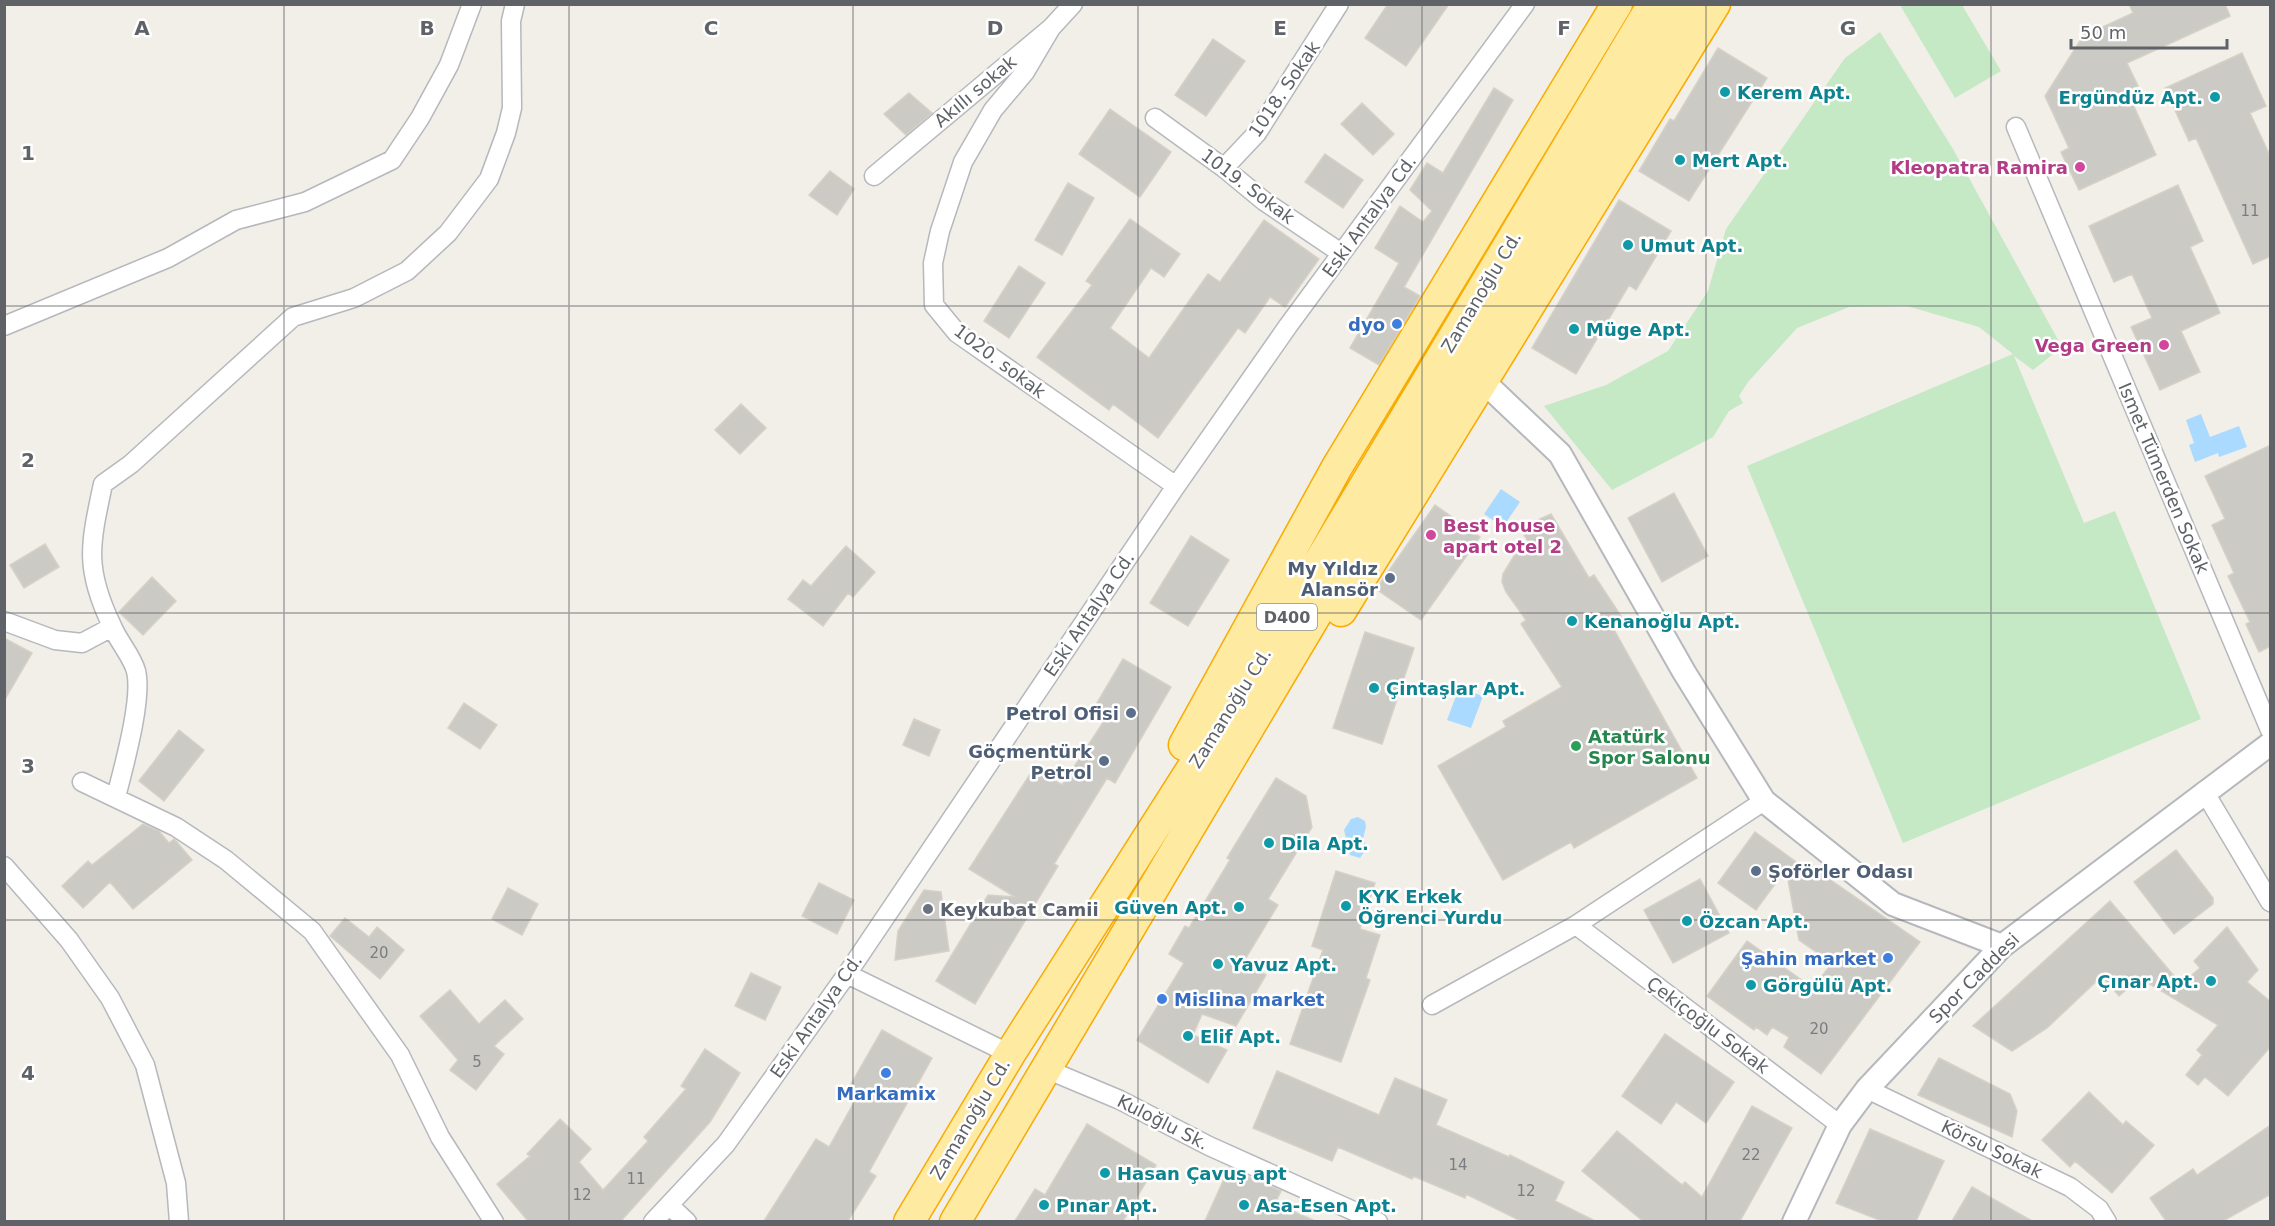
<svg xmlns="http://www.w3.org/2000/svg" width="2275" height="1226" font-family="'DejaVu Sans',sans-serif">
  <rect width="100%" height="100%" fill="#f1efe8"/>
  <path fill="#c5e8c5" d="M1900 5H1962L2001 71 1955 98Z
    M1880 32 1953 149 2062 347 2033 370 2014 356 2084 523 2115 511 2201 719 1903 843 1747 466 2013 354 1979 327 1907 306 1849 307 1797 328 1748 382 1739 396 1743 403 1729 411 1713 437 1612 490 1544 406 1606 385 1668 351 1708 291 1726 229 1845 58Z"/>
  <path fill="#aadaff" d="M2201 414 2210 437 2239 426 2247 447 2219 457 2218 453 2195 462 2189 445 2194 443 2186 420Z
    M1501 489 1520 502 1503 527 1484 514Z
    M1459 688 1483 696 1471 728 1447 720Z
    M1358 817 1365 821 1366 827 1363 839 1367 848 1360 858 1350 855 1344 830 1351 819Z"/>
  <path fill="#cccac5" stroke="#d6d1c6" stroke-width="1.5" d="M1388 4H1449L1406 66 1365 38Z
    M2129 4H2225L2230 16 2127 63 2138 86 2127 91 2156 155 2079 190 2061 152 2069 148 2045 96 2083 36 2133 13Z
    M1213 39 1245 61 1206 116 1175 95Z
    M1718 48 1767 78 1689 201 1639 171 1670 119 1674 121Z
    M2242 53 2266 106 2250 113 2271 158V256L2253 264 2196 138 2189 141 2165 88Z
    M1494 88 1513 100 1404 287 1420 296 1379 365 1350 348 1399 263 1375 248 1400 206 1423 222 1432 211 1410 190 1427 163 1443 173Z
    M909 93 932 113 906 135 884 114Z
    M1362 103 1394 134 1373 155 1341 124Z
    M1110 109 1171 152 1140 197 1079 154Z
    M1325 154 1363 180 1343 208 1305 182Z
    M830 171 854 189 837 215 809 195Z
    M1068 183 1094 198 1062 255 1035 240Z
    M2178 185 2203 241 2190 247 2220 313 2181 331 2200 372 2160 390 2131 327 2152 318 2132 274 2114 282 2089 226Z
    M1619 200 1671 231 1636 290 1629 285 1576 374 1532 348Z
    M1130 219 1180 254 1164 277 1151 268 1110 328 1149 358 1208 274 1220 282 1264 220 1319 259 1285 307 1270 297 1245 333 1238 328 1158 438 1113 404 1109 410 1037 357 1092 285 1086 281Z
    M1019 266 1045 283 1009 338 984 321Z
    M741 404 766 428 740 454 715 430Z
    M2271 445V646L2259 652 2246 624 2250 622 2228 576 2234 573 2212 525 2225 519 2205 476Z
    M1674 493 1708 556 1662 582 1628 518Z
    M1435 505 1480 537 1421 620 1376 589Z
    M1551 514 1589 578 1594 575 1623 619 1612 626 1697 778 1574 848 1571 842 1503 880 1438 766 1506 727 1503 721 1562 687 1521 624 1526 620 1506 592 1502 582 1503 574 1514 556 1530 544 1524 535 1533 522Z
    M1191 536 1229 560 1188 626 1150 603Z
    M45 544 59 567 24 588 10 565Z
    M846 546 875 572 853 597 848 593 823 626 788 599 803 580 811 586Z
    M152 577 176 601 143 635 119 612Z
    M1365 632 1414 648 1382 744 1333 728Z
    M4 638 32 653 4 701Z
    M1123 659 1171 687 1115 783 1107 778 1054 864 1058 866 975 1004 936 981 988 895 1015 897 969 869 1034 768 1062 785 1108 715 1094 708Z
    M464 703 497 725 480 749 448 728Z
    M914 719 940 730 929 756 903 745Z
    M179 730 204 750 164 801 139 781Z
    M1276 778 1306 796 1312 827 1268 899 1278 905 1244 961 1266 975 1236 1026 1202 1014 1193 1035 1227 1050 1208 1083 1137 1040 1184 963 1169 954 1185 926 1189 928 1230 860 1227 858Z
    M143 824 159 831 169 843 174 839 176 841 192 860 133 909 110 882 83 908 62 886 88 861 92 865Z
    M1755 832 1806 869 1809 865 1920 942 1821 1074 1784 1047 1789 1037 1772 1027 1767 1035 1756 1027 1754 1030 1707 996 1747 941 1813 988 1832 963 1799 940 1786 869 1756 910 1718 883Z
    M2176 850 2213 898V904L2174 934 2134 882Z
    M1336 871 1375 883 1360 929 1380 935 1366 978 1370 980 1341 1062 1290 1044 1323 950 1312 946Z
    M1700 879 1729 933 1673 963 1644 910Z
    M819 883 854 900 837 934 802 916Z
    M508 888 538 904 522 935 492 919Z
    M924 890 941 892 949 951 895 960 898 931Z
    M2110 901 2181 984 2200 968 2194 961 2227 927 2258 970 2247 982 2271 1002V1046L2228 1096 2205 1077 2198 1085 2186 1075 2202 1055 2197 1050 2218 1025 2140 978 2119 996 2102 976 2047 1028 2012 1051 1973 1026Z
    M345 918 369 937 377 927 404 950 380 979 330 936Z
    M751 973 781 987 765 1020 735 1006Z
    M450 990 479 1024 505 1000 523 1019 494 1046 504 1054 476 1090 450 1070 458 1060 420 1016Z
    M882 1030 932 1058 869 1172 876 1176 848 1221H764L816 1139 829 1147 857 1097 847 1091Z
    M1665 1034 1734 1082 1706 1123 1676 1102 1661 1124 1622 1096Z
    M705 1049 740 1073 710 1122 621 1221H528L497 1184 530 1156 527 1154 560 1119 591 1149 579 1162 603 1190 648 1141 644 1137 686 1089 681 1086Z
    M1939 1058 2010 1094 2017 1111 2012 1137 1918 1095Z
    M1277 1071 1379 1115 1395 1078 1447 1100 1436 1125 1509 1157 1510 1155 1564 1182 1555 1201 1595 1221H1521L1466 1194 1465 1198 1413 1176 1412 1179 1338 1147 1332 1161 1253 1128Z
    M2089 1092 2123 1125 2126 1121 2154 1145 2112 1193 2075 1161 2070 1167 2042 1140Z
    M1752 1106 1792 1128 1740 1221H1643L1582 1171 1617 1131 1682 1185 1685 1182 1702 1197Z
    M1087 1124 1156 1165 1123 1221H1015L1035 1189 1045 1195Z
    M2271 1125V1194L2223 1221H2166L2150 1198 2193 1169 2197 1175Z
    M1870 1129 1944 1161 1916 1221H1882L1836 1203Z
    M1229 1168 1281 1191 1275 1203 1315 1221H1205Z
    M1972 1187 2032 1221H1952Z"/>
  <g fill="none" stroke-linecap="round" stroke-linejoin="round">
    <g stroke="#b5b8bc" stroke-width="21">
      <path id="minor" d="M1051 28 1025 72 993 110 963 162 940 231 933 263 934 305 957 333 1176 486
        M1155 118 1224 168 1264 201 1341 253
        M2016 127 2270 730
        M1224 168 1257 133 1339 4
        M874 176 1051 28 1073 4
        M4 326 168 258 236 220 305 202 392 160 420 118 449 65 472 4
        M4 621 55 640 82 643 112 627
        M82 782 176 827 226 860 312 931 400 1055 440 1137 494 1222
        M2204 791 2270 902
        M116 797C123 769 143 699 136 671 132 656 118 641 112 626 84 568 90 545 103 484L131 464 293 317 354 298 407 271 448 233 489 179 506 133 512 108 511 21 515 4
        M4 866 69 940 110 998 145 1065 176 1183 179 1222
        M1576 925 1840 1125
        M847 974 1010 1054
        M1432 1005 1576 925 1764 801
        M1046 1069 1120 1100 1209 1146 1378 1222
        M1867 1089 2070 1187 2099 1209 2107 1222
        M670 1206 687 1222
        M653 1222 726 1144 847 974 1176 486 1288 326 1525 4"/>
    </g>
    <g stroke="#b5b8bc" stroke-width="26">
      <path id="tertiary" d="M1484 382 1560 454 1684 672 1764 801 1893 904 2002 946
        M1794 1222 1840 1125 1867 1089 2002 946 2270 744"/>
    </g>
    <g stroke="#f9ab00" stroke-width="33">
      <path id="trunk" d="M1341 611 1715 4
        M1184 745 1337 467 1617 4
        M909 1222 1010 1054 1249 679 1653 4
        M955 1222 1455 381 1685 4"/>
    </g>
    <use href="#minor" stroke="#fff" stroke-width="18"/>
    <use href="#tertiary" stroke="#fff" stroke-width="22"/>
    <use href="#trunk" stroke="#feeaa1" stroke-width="30"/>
  </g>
  <path fill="none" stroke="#5f6368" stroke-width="1.5" stroke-opacity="0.55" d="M284 4V1222M569 4V1222M853 4V1222M1138 4V1222M1422 4V1222M1706 4V1222M1991 4V1222M4 306H2270M4 613H2270M4 920H2270"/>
  <g fill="#0f9aa8" stroke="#fff" stroke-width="2">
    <circle cx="1725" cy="92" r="6"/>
    <circle cx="2215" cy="97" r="6"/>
    <circle cx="1680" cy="160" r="6"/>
    <circle cx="1628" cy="245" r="6"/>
    <circle cx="1574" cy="329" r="6"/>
    <circle cx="1572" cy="621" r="6"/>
    <circle cx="1374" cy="688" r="6"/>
    <circle cx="1269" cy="843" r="6"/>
    <circle cx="1346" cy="906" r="6"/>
    <circle cx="1239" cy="907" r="6"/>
    <circle cx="1687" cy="921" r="6"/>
    <circle cx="1218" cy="964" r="6"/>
    <circle cx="2211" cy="981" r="6"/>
    <circle cx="1751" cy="985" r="6"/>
    <circle cx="1188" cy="1036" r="6"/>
    <circle cx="1105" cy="1173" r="6"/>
    <circle cx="1044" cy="1205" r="6"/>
    <circle cx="1244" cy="1205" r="6"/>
  </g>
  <g fill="#d1479c" stroke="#fff" stroke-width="2">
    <circle cx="2080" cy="167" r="6"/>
    <circle cx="2164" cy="345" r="6"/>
    <circle cx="1431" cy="535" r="6"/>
  </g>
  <g fill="#3f7fe0" stroke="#fff" stroke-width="2">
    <circle cx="1397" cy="324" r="6"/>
    <circle cx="1888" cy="958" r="6"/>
    <circle cx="1162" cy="999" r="6"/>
    <circle cx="886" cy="1073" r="6"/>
  </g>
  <g fill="#5c6f8a" stroke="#fff" stroke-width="2">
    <circle cx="1390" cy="578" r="6"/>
    <circle cx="1131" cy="713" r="6"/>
    <circle cx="1104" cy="761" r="6"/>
    <circle cx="1756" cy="871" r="6"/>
  </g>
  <circle fill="#2e9e5b" stroke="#fff" stroke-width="2" cx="1576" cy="746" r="6"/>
  <circle fill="#6b7280" stroke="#fff" stroke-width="2" cx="928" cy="909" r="6"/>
  <g text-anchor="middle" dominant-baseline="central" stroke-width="5" stroke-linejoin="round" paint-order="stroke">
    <g font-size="15" fill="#7a7d7f">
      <text x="2250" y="211">11</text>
      <text x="379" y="953">20</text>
      <text x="1819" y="1029">20</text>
      <text x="477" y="1062">5</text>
      <text x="1751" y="1155">22</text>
      <text x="1458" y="1165">14</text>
      <text x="636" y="1179">11</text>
      <text x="1526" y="1191">12</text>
      <text x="582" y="1195">12</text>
    </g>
    <rect fill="#fff" stroke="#8f9295" stroke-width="1.5" x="1257" y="604" width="60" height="26" rx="4.5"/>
    <g font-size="16" font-weight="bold" fill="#5f6368">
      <text x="1287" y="617">D400</text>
    </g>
    <g font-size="18" fill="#5f6368" stroke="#fff">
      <text transform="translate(1284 89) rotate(-56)">1018. Sokak</text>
      <text transform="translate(975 91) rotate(-40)">Akıllı sokak</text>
      <text transform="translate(1248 186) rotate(37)">1019. Sokak</text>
      <text transform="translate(1369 216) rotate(-54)">Eski Antalya Cd.</text>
      <text transform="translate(1481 292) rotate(-59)">Zamanoğlu Cd.</text>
      <text transform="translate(1000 361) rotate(37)">1020. sokak</text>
      <text transform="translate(2164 478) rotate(67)">Ismet Tümerden Sokak</text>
      <text transform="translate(1089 614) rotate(-56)">Eski Antalya Cd.</text>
      <text transform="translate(1230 708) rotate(-58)">Zamanoğlu Cd.</text>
      <text transform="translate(1974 978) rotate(-45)">Spor Caddesi</text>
      <text transform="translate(816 1016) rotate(-55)">Eski Antalya Cd.</text>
      <text transform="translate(1708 1025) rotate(37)">Çekiçoğlu Sokak</text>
      <text transform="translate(970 1119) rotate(-59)">Zamanoğlu Cd.</text>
      <text transform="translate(1163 1122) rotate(27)">Kuloğlu Sk.</text>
      <text transform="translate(1992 1149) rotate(26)">Körsu Sokak</text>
    </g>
    <g font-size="18" font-weight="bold" fill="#0d838f" stroke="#fff" text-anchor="start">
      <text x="1737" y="92">Kerem Apt.</text>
      <text x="2203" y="97" text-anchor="end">Ergündüz Apt.</text>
      <text x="1692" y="160">Mert Apt.</text>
      <text x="1640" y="245">Umut Apt.</text>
      <text x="1586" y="329">Müge Apt.</text>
      <text x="1584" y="621">Kenanoğlu Apt.</text>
      <text x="1386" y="688">Çintaşlar Apt.</text>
      <text x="1281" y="843">Dila Apt.</text>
      <text x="1358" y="896">KYK Erkek<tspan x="1358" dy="21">Öğrenci Yurdu</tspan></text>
      <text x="1227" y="907" text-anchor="end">Güven Apt.</text>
      <text x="1699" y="921">Özcan Apt.</text>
      <text x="1230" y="964">Yavuz Apt.</text>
      <text x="2199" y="981" text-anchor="end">Çınar Apt.</text>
      <text x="1763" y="985">Görgülü Apt.</text>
      <text x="1200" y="1036">Elif Apt.</text>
      <text x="1117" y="1173">Hasan Çavuş apt</text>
      <text x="1056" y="1205">Pınar Apt.</text>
      <text x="1256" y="1205">Asa-Esen Apt.</text>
    </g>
    <g font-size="18" font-weight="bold" fill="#b23c85" stroke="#fff" text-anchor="end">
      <text x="2068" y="167">Kleopatra Ramira</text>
      <text x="2152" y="345">Vega Green</text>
      <text x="1443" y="525" text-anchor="start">Best house<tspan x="1443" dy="21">apart otel 2</tspan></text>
    </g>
    <g font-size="18" font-weight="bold" fill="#366cbe" stroke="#fff" text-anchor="end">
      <text x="1385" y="324">dyo</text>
      <text x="1876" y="958">Şahin market</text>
      <text x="1174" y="999" text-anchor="start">Mislina market</text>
      <text x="886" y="1093" text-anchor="middle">Markamix</text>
    </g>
    <g font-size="18" font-weight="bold" fill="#4e5e75" stroke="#fff" text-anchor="end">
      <text x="1378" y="568">My Yıldız<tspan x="1378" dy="21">Alansör</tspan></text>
      <text x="1119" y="713">Petrol Ofisi</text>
      <text x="1092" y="751">Göçmentürk<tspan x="1092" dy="21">Petrol</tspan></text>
      <text x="1768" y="871" text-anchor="start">Şoförler Odası</text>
    </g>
    <g font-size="18" font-weight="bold" fill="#27864d" stroke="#fff" text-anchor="start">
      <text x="1588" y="736">Atatürk<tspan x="1588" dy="21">Spor Salonu</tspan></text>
    </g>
    <g font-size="18" font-weight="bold" fill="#5b616d" stroke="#fff" text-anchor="start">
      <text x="940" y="909">Keykubat Camii</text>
    </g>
  </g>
  <g font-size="20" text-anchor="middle" font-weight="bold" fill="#5f6368" stroke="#fff" stroke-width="5" stroke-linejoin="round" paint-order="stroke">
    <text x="142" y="35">A</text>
    <text x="427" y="35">B</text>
    <text x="711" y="35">C</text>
    <text x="995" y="35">D</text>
    <text x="1280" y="35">E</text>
    <text x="1564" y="35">F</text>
    <text x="1848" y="35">G</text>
    <text x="28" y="160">1</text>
    <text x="28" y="467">2</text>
    <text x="28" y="773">3</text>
    <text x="28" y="1080">4</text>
  </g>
  <rect width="2275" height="1226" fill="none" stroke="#5f6368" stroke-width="12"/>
  <path d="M2071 39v9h156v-9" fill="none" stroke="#5f6368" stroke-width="3"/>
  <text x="2080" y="39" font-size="18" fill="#5f6368" stroke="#ffffff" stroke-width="4.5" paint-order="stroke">50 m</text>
</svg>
